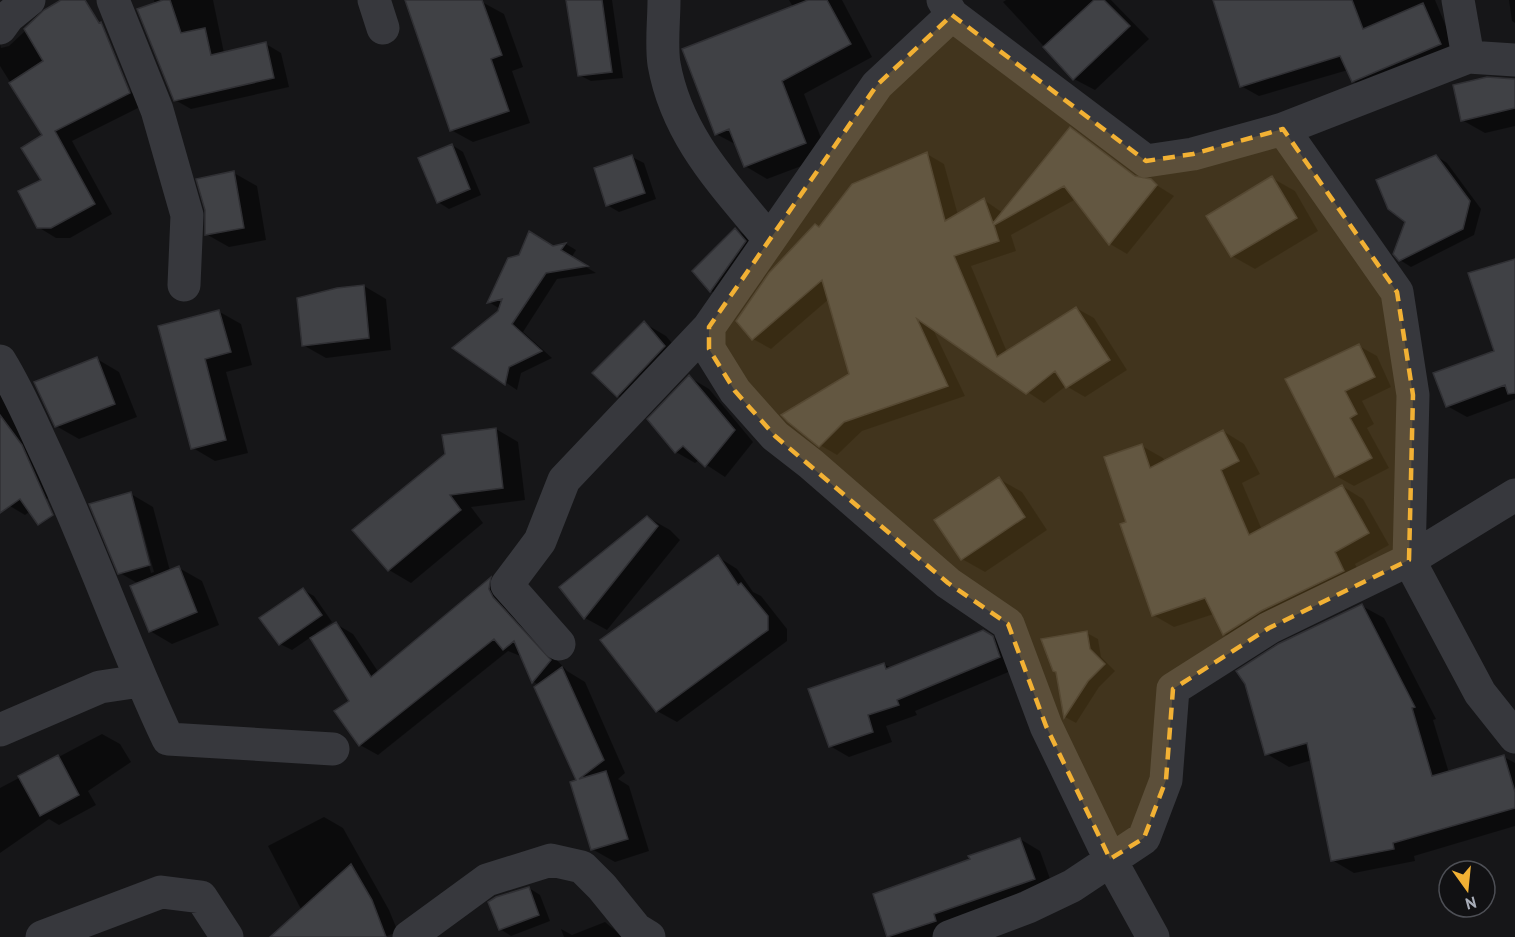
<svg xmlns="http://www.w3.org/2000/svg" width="1515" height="937" font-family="'PT Sans',sans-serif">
  <rect width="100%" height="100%" fill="#161618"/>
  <path fill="#0007" fill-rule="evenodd" d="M154 0H213L224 53 266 44 281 53 289 87 191 109 175 100Z
    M568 0H612L623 78 591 81 579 75Z
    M789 0H842L872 57 804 94 828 156 767 179 745 166 737 145 716 134 793 7Z
    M1006 0H1111L1149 39 1095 90 1074 79 1003 2Z
    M1235 0H1435L1458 55 1371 92 1353 81 1348 70 1259 96 1241 86Z
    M1509 0H1515V23L1512 21Z
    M482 2 504 14 523 67 512 71 530 123 473 142 451 130Z
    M38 19 55 29 146 104 72 141 112 214 70 238H56L38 227 44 136 0 66V44L1 48 9 46Z
    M1515 78V126L1485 133 1462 120 1487 79Z
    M1070 129 1140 179 1150 181 1174 196 1127 254 1110 244 1076 199 1011 235 1016 251 971 266 1007 352 1076 308 1094 318 1127 370 1085 397 1066 386 1044 403 933 329 965 396 862 431 837 455 820 445 851 375 829 299 771 349 753 339 738 321 820 229 856 182 927 154 944 164 958 215 984 200 1003 213Z
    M452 145 463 152 481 195 449 209 438 202Z
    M1436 156 1447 163 1481 209 1474 235 1411 267 1400 260Z
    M632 157 644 163 656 199 619 212 607 205Z
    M234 173 257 186 266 240 229 247 206 234Z
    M1272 178 1295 191 1318 231 1255 269 1232 256Z
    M735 229 746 236 757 248 722 297 711 291 694 271Z
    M566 244 576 250 571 258 596 273 557 279 523 332 552 358 521 373 517 390 454 348 499 312 500 309 489 302 553 248Z
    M1515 262V399L1467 417 1447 406 1496 352Z
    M364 286 386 299 391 350 326 358 303 345Z
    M218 311 241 324 252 365 226 372 248 453 215 461 193 448 160 327Z
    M644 323 666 336 686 360 640 408 618 396Z
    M1359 346 1377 356 1391 387 1362 401 1374 424 1367 428 1389 468 1354 486 1336 476 1287 379Z
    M97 359 119 372 137 417 79 439 56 426Z
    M689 377 709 389 753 442 725 477 699 460 695 463 676 452Z
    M0 385 54 494 25 515 10 506 0 492Z
    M496 429 518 442 525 500 471 507 483 523 411 583 389 570Z
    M1223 431 1244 444 1260 474 1242 483 1262 530 1342 486 1363 499 1389 545 1355 564 1365 583 1245 646 1224 634 1214 614 1174 627 1153 615 1128 523 1142 446 1163 458 1165 462Z
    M999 479 1022 492 1047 530 985 572 962 559Z
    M131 494 153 507 170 571 179 568 202 581 219 625 172 644 150 631 139 584 120 573ZM134 510H137L154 572 151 573Z
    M647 517 670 530 680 540 607 630 585 618Z
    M718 557 737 569 753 592 761 596 787 629V641L677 722 657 711Z
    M491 578 508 588 510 609 567 671 585 682 625 773 618 779 629 786 649 851 615 862 592 849 578 781 539 685 534 682 523 657 508 651 378 755 360 745 351 702 311 637 292 650 280 644 303 590 314 596 332 622 316 633 317 635 336 624 353 634 379 673Z
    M1362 606 1384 618 1436 719 1433 720 1449 773 1504 757 1515 763V826L1414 856 1415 861 1354 873 1332 860 1312 760 1289 767 1267 754Z
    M983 631 1002 642 1018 668 915 711 917 715 886 726 892 742 849 757 830 746 884 664 891 668Z
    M1087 633 1098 639 1101 657 1115 671 1099 687 1076 723 1065 717 1057 672Z
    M102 734 120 744 131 762 88 791 96 805 59 825 49 819 0 853V788Z
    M324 817 343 828 389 910 398 932 384 937H273L302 911 268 846Z
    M1020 839 1040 851 1054 890 956 937H889L875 895 972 860Z
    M529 888 540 895 550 921 511 936 500 929Z
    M605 922 623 937H564L561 929 572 935Z"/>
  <path fill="#404145" stroke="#303034" stroke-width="1.5" d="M61 0H85L99 23 101 22 130 93 55 131 95 204 51 228H37L18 191 41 180 21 148 42 135 9 83 43 61 24 29 44 10Z
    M163 0H170L181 33 205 28 211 55 266 42 274 78 174 101 137 9Z
    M405 0H482L502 55 491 59 509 111 450 131Z
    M566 0H602L612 72 578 76Z
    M808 0H827L851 44 782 81 806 143 744 167 729 129 715 135 682 49Z
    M1094 0H1104L1130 26 1073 80 1043 47Z
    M1213 0H1352L1363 29 1423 3 1441 44 1352 82 1340 56 1240 87Z
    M1487 77 1515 79V108L1461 121 1453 85Z
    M1070 127 1135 176 1151 179 1157 185 1109 245 1064 186 994 225 999 241 954 256 997 357 1076 307 1110 360 1066 388 1055 371 1026 394 917 319 948 386 844 422 819 447 788 422 781 415 849 374 822 280 752 340 736 321 769 273 815 224 819 227 852 184 927 152 945 221 984 198 993 223Z
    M452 144 470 189 437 203 418 158Z
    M632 155 645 193 606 206 594 168Z
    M1436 155 1470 201 1463 229 1399 261 1393 254 1405 222 1388 209 1376 180Z
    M234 171 244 228 205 235V210L196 179Z
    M1272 176 1297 218 1231 257 1206 216Z
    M735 228 746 241 710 292 692 271Z
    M529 231 553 246 566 243 561 250 588 266 546 273 512 324 542 351 509 367 505 385 452 348 498 311 502 299 487 303 508 258 519 255Z
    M1515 259V393L1508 394 1505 385 1446 407 1433 373 1494 351 1468 273Z
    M364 285 369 338 302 346 297 298 337 288Z
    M219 310 231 352 205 359 226 440 191 449 158 326Z
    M644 321 665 346 617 397 592 373Z
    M1359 344 1375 377 1345 391 1357 414 1350 418 1372 458 1335 477 1285 379Z
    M97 357 115 404 55 427 34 382Z
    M689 375 735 430 705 467 683 446 675 453 647 419Z
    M0 415 22 445 53 515 38 525 20 499 0 513Z
    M496 428 503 488 450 495 461 510 388 571 352 530 445 454 442 435Z
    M1223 430 1239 461 1221 470 1249 535 1342 485 1369 533 1335 552 1344 571 1261 611 1223 635 1205 598 1152 616 1120 524 1126 522 1104 457 1142 444 1150 468Z
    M999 477 1025 517 961 560 934 520Z
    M131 492 150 565 118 574 89 504Z
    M647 516 658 526 584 619 559 587Z
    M718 555 738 585 741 583 768 616V630L656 712 600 640Z
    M179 566 197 612 149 632 130 586Z
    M491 577 489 589 493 597 551 660 532 683 514 641 503 650 494 639 359 746 334 711 349 701 310 638 336 622 371 677Z
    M303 588 322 615 279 645 259 618Z
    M1362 604 1415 707 1412 708 1432 776 1504 755 1515 792V808L1393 843 1394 849 1331 861 1307 743 1265 755 1245 684 1236 671 1278 644Z
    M983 630 993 636 1000 657 897 700 899 705 868 715 873 732 829 747 808 689 884 663 886 669Z
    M1087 631 1090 649 1105 664 1088 681 1064 718 1056 672 1053 671 1041 639Z
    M562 667 604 760 579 779 606 771 628 839 591 850 570 782 576 780 534 687Z
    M58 755 79 795 40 816 18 776Z
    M1020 838 1035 879 934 914 936 921 887 937 873 894 970 859 968 856Z
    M351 864 372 900 386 937H270Z
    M529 887 539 915 499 930 488 902 496 897Z"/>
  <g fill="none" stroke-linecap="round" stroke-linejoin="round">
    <path stroke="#37383d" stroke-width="33" d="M113 0 157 110 187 215 184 285
      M374 0 383 28
      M664 0C664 21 661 44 664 64 677 137 724 184 769 239
      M943 0 952 15 1146 161 1193 154 1283 129 1468 57 1515 60
      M1458 0 1468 57
      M952 15 877 85 709 327V349L735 391 775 436 811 464 948 583 1008 624 1046 726 1110 859 1153 937
      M0 28 8 17 29 0
      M1283 129 1397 292 1413 395 1409 560 1480 693 1515 737
      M0 361C18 390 31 421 45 451 90 546 123 644 168 739L333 749
      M559 644 507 585 540 541 564 480 709 327
      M0 730 100 687 140 681
      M42 937 161 892 201 897 227 937
      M409 937 487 880 551 860 582 867 602 887 636 929 649 937
      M949 937 1028 907 1072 886 1144 838 1166 780 1173 689 1269 628 1409 560 1515 495"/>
  </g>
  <path fill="#f2b134" fill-opacity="0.2" stroke="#f2b134" stroke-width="4.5" stroke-dasharray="12 8" stroke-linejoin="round" d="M952 15 1146 161 1193 154 1283 129 1397 292 1413 395 1409 560 1269 628 1173 689 1166 780 1144 838 1110 859 1046 726 1008 624 948 583 775 436 735 391 709 349V327L877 85Z"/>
  <g transform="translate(1467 889) rotate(165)"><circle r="28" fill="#111113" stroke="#4d4f55" stroke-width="1.5"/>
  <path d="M0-4.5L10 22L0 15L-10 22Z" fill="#f2b134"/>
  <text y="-9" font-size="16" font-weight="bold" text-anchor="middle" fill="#a8adb8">N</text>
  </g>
</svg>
